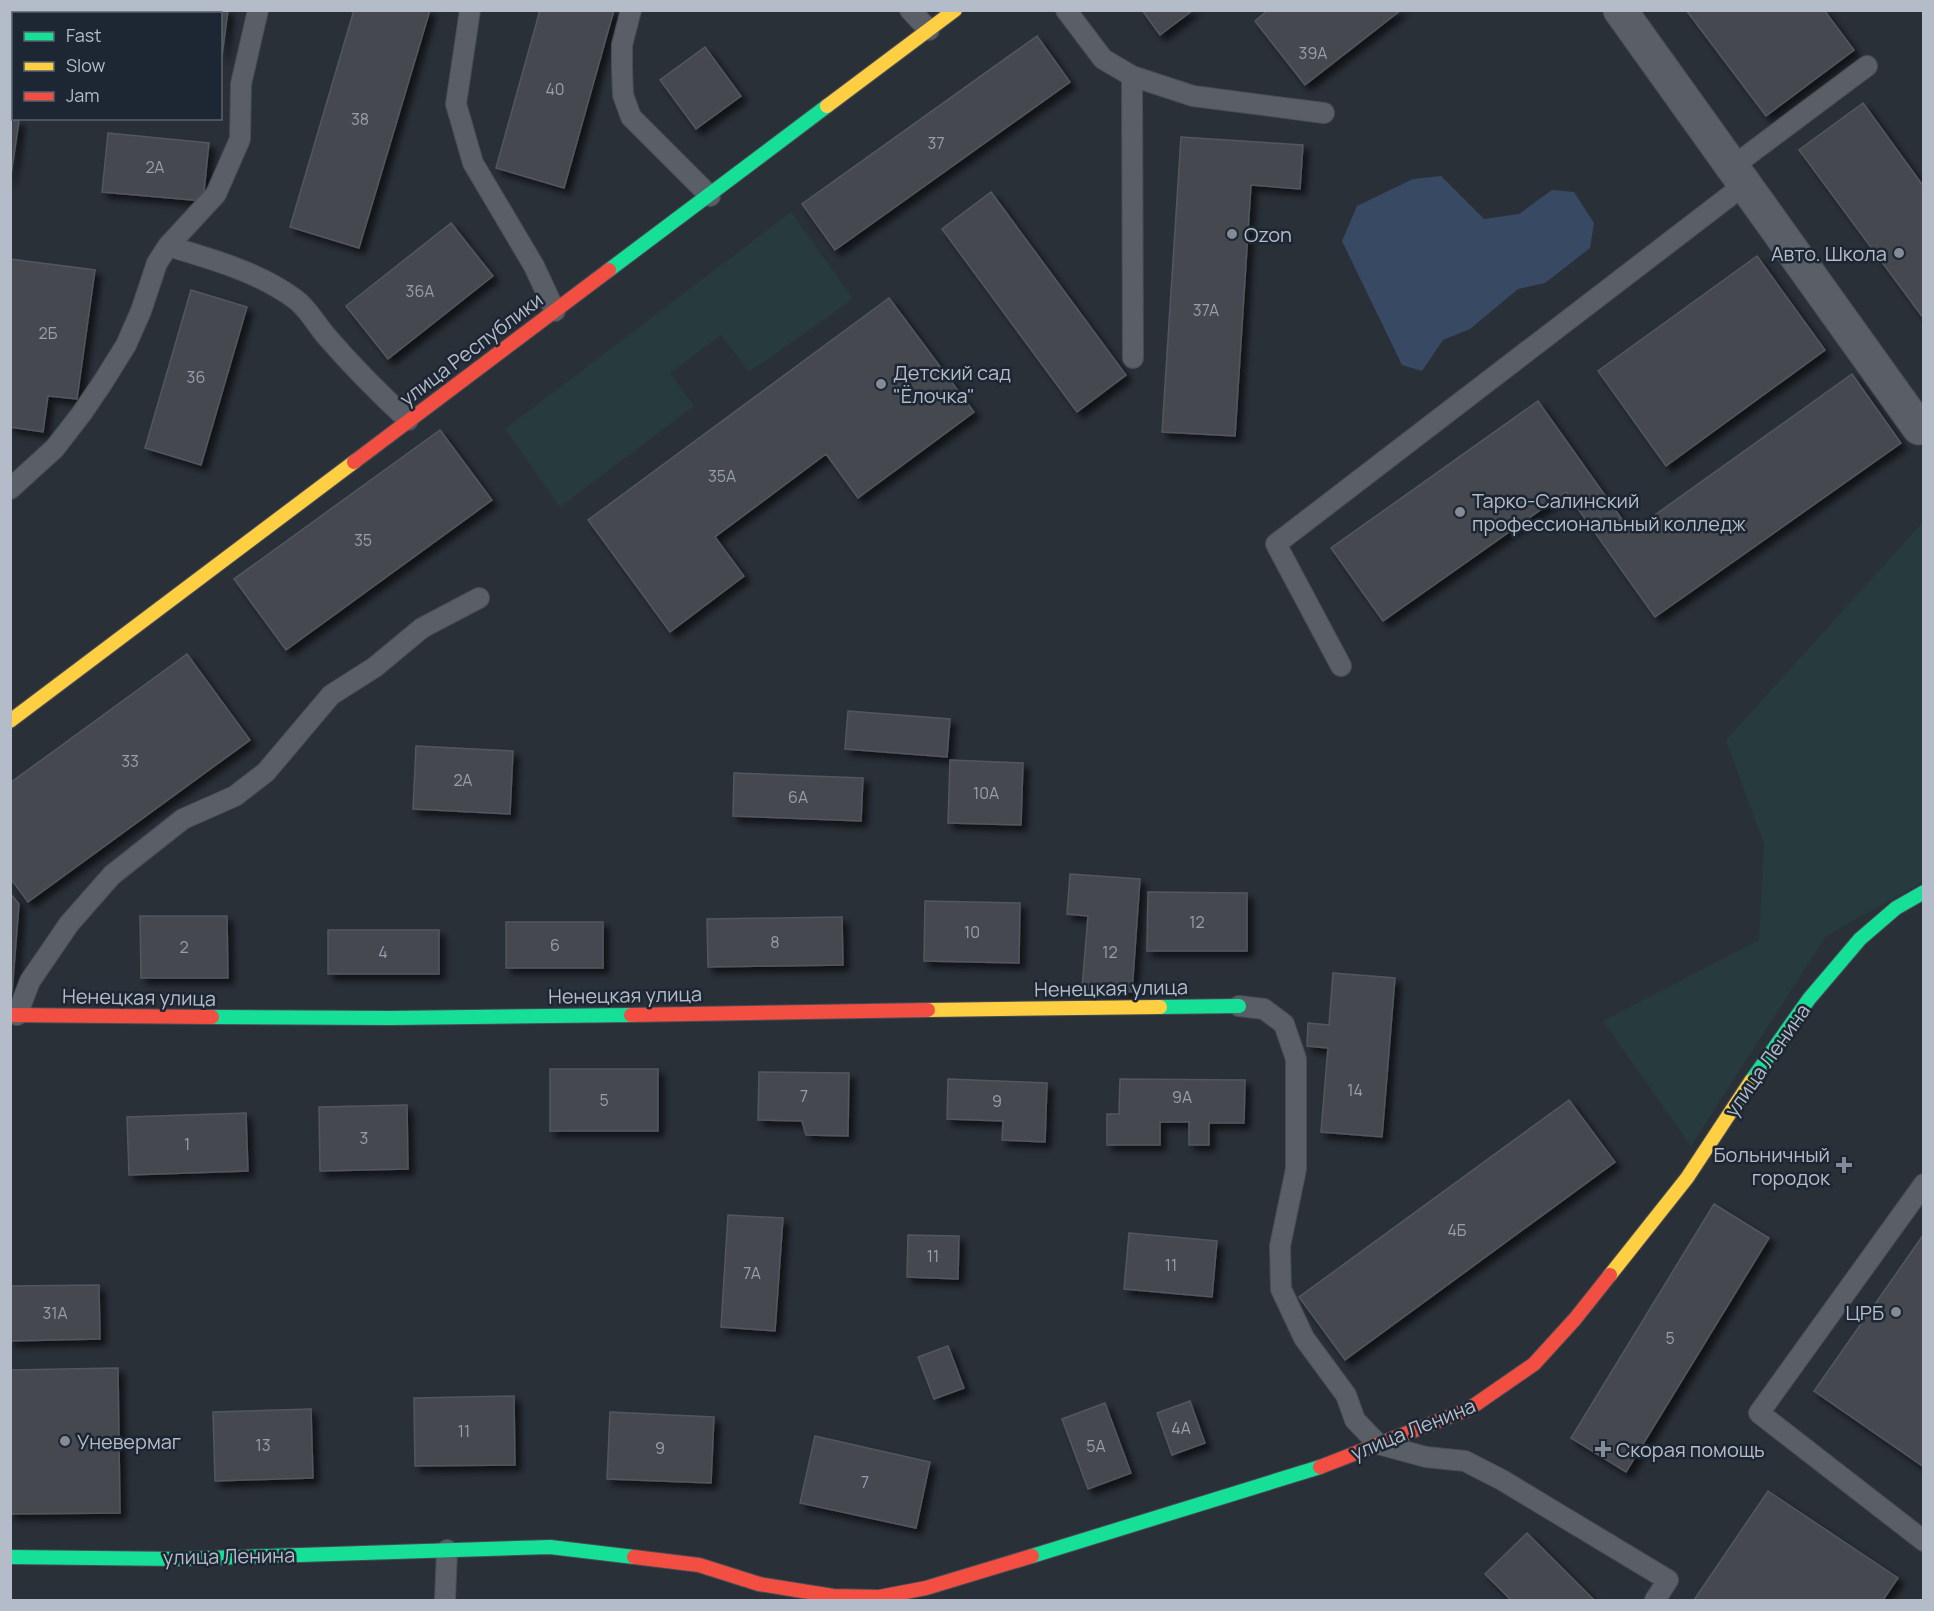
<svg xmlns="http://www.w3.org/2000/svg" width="1934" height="1611" font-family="Manrope,sans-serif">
  <defs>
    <filter id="shadow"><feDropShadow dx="5.5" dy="5.5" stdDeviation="3" flood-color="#0009"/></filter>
  </defs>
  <rect width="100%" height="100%" fill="#2a3038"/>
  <path fill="#273a3e" d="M791 212 853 299 749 372 721 335 670 373 694 406 560 507 505 429Z
    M1923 522V882L1826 936 1691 1146 1603 1021 1759 940 1764 844 1726 740Z"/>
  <path fill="#384963" d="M1441 176 1484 219 1519 214 1552 190 1574 192 1594 223 1590 248 1545 283 1518 289 1470 329 1443 340 1422 371 1402 365 1342 241 1357 206 1413 179Z"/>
  <path fill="#444950" stroke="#52575f" stroke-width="1.5" filter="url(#shadow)" d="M10 10H32V14H14V37H10Z
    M122 10H228L222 56 220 14H121Z
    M354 10H430L359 248 290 227Z
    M540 10H614L564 188 496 168Z
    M1142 10H1193L1160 35Z
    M1268 10H1401L1305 85 1255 21Z
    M1686 10H1824L1854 50 1766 116Z
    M1037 36 1070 82 835 250 802 204Z
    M705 47 741 96 696 129 660 80Z
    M1863 103 1924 187V319L1799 150Z
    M10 120 19 121 10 182Z
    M108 133 209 143 203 201 102 192Z
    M1181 137 1303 145 1300 189 1251 185 1235 436 1162 432Z
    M991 192 1126 375 1077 412 942 229Z
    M451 223 493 276 388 359 346 306Z
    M1757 256 1825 350 1666 466 1598 371Z
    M10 259 95 270 77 399 48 396 43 432 10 427Z
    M191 290 247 307 201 465 145 448Z
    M889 298 974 412 858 498 826 454 715 537 744 576 670 632 588 520Z
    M1852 374 1901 443 1655 617 1566 492 1383 621 1331 548 1538 401 1631 532Z
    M440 430 492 500 286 650 234 579Z
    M187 654 250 740 28 902 10 878V783Z
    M848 711 950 719 947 757 845 749Z
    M416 746 513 751 510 814 413 809Z
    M950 760 1023 763 1021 825 948 823Z
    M734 773 863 778 861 821 733 816Z
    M1070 874 1140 879 1132 992 1082 988 1088 916 1067 914Z
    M1148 892 1247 893V951H1147Z
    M10 893 19 904 12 992H10Z
    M925 901 1020 903 1019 963 924 961Z
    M140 916H227L228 978H141Z
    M842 917 843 965 708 967 707 919Z
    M506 922H603V968H506Z
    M328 930H439V974H328Z
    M1333 973 1395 978 1382 1137 1321 1132 1328 1048 1307 1046 1308 1023 1329 1025Z
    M550 1069H658V1131H550Z
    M759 1072 849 1073 848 1136 806 1135 802 1121 758 1120Z
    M948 1079 1047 1083 1045 1142 1002 1140 1003 1121 947 1119Z
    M1120 1079 1245 1080 1244 1123H1209V1145H1189V1122H1160V1145H1107V1114H1119Z
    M1569 1100 1615 1162 1345 1360 1299 1297Z
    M407 1105 408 1169 320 1171 319 1107Z
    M246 1113 248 1171 129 1175 127 1117Z
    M1714 1204 1769 1238 1626 1472 1571 1438Z
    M728 1215 783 1218 775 1331 721 1327Z
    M1129 1233 1217 1241 1212 1297 1124 1289Z
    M1924 1234V1467L1814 1391Z
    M908 1235 959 1236 958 1279 907 1277Z
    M99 1285 100 1339 10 1341V1286Z
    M948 1346 964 1388 934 1399 918 1357Z
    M118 1368 120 1513 10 1514V1370Z
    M514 1396 515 1465 415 1466 414 1398Z
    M1190 1401 1205 1443 1172 1455 1157 1413Z
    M1105 1403 1131 1473 1088 1489 1062 1419Z
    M311 1409 313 1478 215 1481 213 1412Z
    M610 1412 714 1417 711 1483 607 1479Z
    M815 1436 930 1462 916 1528 800 1503Z
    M1768 1491 1898 1578 1883 1600H1694Z
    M1527 1533 1594 1600H1511L1485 1574Z"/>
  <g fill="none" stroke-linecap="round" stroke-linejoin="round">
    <g stroke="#484c53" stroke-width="22">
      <path id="lane" d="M470 10 456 104 473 163 534 266 555 311
        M631 10 622 45V68L623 95 631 117 710 196
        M910 10 929 30
        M1066 10 1103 59 1132 76 1193 96 1324 113
        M1132 76 1133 358
        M1732 167 1867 66
        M168 246 216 194 240 139 241 84 258 10
        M10 489 55 448 82 413 103 382 126 345 141 311 157 263 168 246C211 259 259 272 295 299 308 308 317 326 328 338 353 367 380 394 408 420
        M1341 666 1276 544 1744 185
        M1239 1006 1264 1009 1284 1024 1296 1059V1169L1280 1246 1281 1289 1304 1338 1346 1395 1355 1420 1378 1444 1426 1457 1465 1461 1502 1480 1668 1580 1655 1600
        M17 1015 30 981 69 924 112 875 183 819 235 796 266 772 331 695 375 667 422 628 479 598
        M1924 1184 1759 1413 1924 1541
        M445 1600 447 1550"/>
    </g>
    <g stroke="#484c53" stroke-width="35">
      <path id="street" d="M1620 10 1919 428"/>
    </g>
    <g stroke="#484c53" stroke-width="16">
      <path id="fast" d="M609 270 827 106
        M1160 1007 1239 1006
        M212 1017 390 1018 631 1015
        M1751 1081 1809 999 1860 939 1896 908 1924 892
        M1032 1556 1320 1467
        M10 1557 178 1559 550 1547 634 1557"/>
    </g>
    <g stroke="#484c53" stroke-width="16">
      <path id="slow" d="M827 106 955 10
        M10 721 354 462
        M928 1010 1160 1007
        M1610 1275 1687 1178 1751 1081"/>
    </g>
    <g stroke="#484c53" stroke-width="16">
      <path id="jam" d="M354 462 609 270
        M10 1015 212 1017
        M631 1015 928 1010
        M1320 1467 1469 1409 1534 1364 1575 1319 1610 1275
        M634 1557 699 1565 759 1584 833 1596 879 1597 926 1588 1032 1556"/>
    </g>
    <use href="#lane" stroke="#5a5e66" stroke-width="20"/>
    <use href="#street" stroke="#5a5e66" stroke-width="33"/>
    <use href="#fast" stroke="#16e098" stroke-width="14"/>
    <use href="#slow" stroke="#ffcf43" stroke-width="14"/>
    <use href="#jam" stroke="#f24e42" stroke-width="14"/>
  </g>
  <g fill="#848b96" stroke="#1d2633" stroke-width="2">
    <circle cx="1232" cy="234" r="6"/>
    <circle cx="1899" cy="253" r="6"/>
    <circle cx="881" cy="384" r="6"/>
    <circle cx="1460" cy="512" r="6"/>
    <path d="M1841 1156h6v6h6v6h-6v6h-6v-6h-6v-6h6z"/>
    <circle cx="1896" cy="1312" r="6"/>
    <circle cx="65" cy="1441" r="6"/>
    <path d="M1600 1440h6v6h6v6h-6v6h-6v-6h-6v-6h6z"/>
  </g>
  <g text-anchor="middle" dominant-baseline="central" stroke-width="5" stroke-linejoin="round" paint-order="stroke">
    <g font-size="16" fill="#989fab">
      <text x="1313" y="53">39А</text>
      <text x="555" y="89">40</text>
      <text x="360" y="119">38</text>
      <text x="936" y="143">37</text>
      <text x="155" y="167">2А</text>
      <text x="420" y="291">36А</text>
      <text x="1206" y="310">37А</text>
      <text x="48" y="333">2Б</text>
      <text x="196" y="377">36</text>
      <text x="722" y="476">35А</text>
      <text x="363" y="540">35</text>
      <text x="130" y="761">33</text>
      <text x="463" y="780">2А</text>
      <text x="986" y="793">10А</text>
      <text x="798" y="797">6А</text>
      <text x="1197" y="922">12</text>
      <text x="972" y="932">10</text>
      <text x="775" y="942">8</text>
      <text x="555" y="945">6</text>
      <text x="184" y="947">2</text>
      <text x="383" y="952">4</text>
      <text x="1110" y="952">12</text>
      <text x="1355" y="1090">14</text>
      <text x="804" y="1096">7</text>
      <text x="1182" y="1097">9А</text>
      <text x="604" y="1100">5</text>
      <text x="997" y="1101">9</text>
      <text x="364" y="1138">3</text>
      <text x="187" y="1144">1</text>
      <text x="1457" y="1230">4Б</text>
      <text x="933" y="1256">11</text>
      <text x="1171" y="1265">11</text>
      <text x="752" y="1273">7А</text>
      <text x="55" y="1313">31А</text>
      <text x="1670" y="1338">5</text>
      <text x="1181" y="1428">4А</text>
      <text x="464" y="1431">11</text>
      <text x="263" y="1445">13</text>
      <text x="1096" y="1446">5А</text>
      <text x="660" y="1448">9</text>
      <text x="865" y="1482">7</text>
    </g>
    <g font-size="20" fill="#b4bcc9" stroke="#1d2633" text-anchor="start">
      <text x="1244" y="234">Ozon</text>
      <text x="1887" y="253" text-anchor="end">Авто. Школа</text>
      <text x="893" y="372">Детский сад<tspan x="893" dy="23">"Ёлочка"</tspan></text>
      <text x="1472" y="500">Тарко-Салинский<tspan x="1472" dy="23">профессиональный колледж</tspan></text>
      <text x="1830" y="1154" text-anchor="end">Больничный<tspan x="1830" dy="23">городок</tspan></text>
      <text x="1884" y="1312" text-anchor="end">ЦРБ</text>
      <text x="77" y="1441">Уневермаг</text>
      <text x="1616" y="1449">Скорая помощь</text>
    </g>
    <g font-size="20" fill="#b4bcc9" stroke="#1d2633">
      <text transform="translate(471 349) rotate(-37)">улица Республики</text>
      <text transform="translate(1111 988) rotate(-1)">Ненецкая улица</text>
      <text transform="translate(625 995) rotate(-1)">Ненецкая улица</text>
      <text transform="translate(139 997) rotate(1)">Ненецкая улица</text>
      <text transform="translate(1767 1060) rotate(-55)">улица Ленина</text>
      <text transform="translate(1413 1429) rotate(-22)">улица Ленина</text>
      <text transform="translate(229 1556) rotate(-1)">улица Ленина</text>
    </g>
  </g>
  <rect width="1934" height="1611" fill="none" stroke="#b4bcc9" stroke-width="24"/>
  <rect x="12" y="12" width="210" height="108" fill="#1d2633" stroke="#59626f" stroke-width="1.5"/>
  <rect x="24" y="32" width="30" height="9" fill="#16e098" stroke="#59626f" stroke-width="1.5"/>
  <text x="66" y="42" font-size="18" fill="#b4bcc9">Fast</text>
  <rect x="24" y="62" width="30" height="9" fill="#ffcf43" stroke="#59626f" stroke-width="1.5"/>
  <text x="66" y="72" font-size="18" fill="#b4bcc9">Slow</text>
  <rect x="24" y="92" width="30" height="9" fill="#f24e42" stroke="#59626f" stroke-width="1.5"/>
  <text x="66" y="102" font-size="18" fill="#b4bcc9">Jam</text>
</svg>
